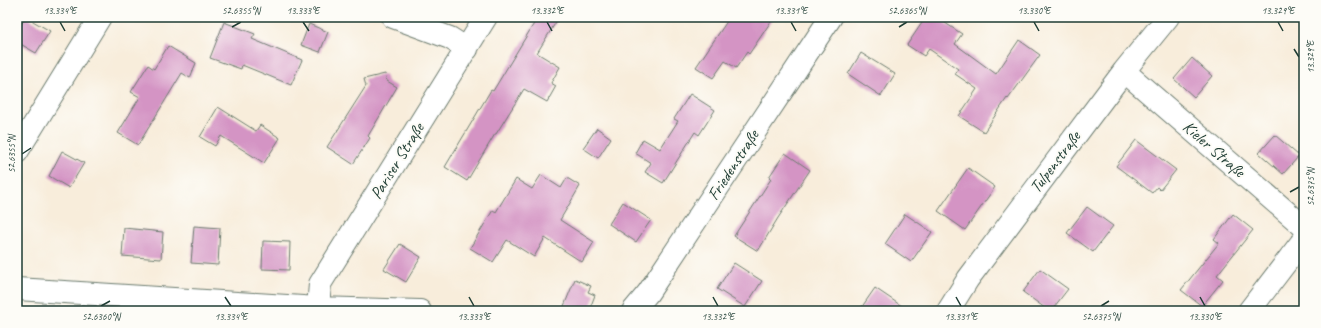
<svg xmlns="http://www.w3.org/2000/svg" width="1321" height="328" font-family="Caveat,sans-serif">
  <rect width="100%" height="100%" fill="#fdfcf7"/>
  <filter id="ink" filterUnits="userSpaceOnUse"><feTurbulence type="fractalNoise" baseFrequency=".025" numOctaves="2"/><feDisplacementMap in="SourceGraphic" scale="8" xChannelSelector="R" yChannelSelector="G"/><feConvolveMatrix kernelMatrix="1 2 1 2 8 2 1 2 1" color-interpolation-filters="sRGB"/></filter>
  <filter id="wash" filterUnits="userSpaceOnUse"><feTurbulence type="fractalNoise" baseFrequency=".012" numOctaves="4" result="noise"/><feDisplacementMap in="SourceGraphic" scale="16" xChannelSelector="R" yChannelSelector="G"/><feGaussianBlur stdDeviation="0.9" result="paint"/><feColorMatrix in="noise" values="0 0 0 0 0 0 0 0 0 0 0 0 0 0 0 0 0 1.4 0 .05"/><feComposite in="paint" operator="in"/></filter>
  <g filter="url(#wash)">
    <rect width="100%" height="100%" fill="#f8eddb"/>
    <g id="blocks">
      <path fill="#d494c4" d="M26 17 50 31 36 53 17 42V31Z
        M538 17H559L537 53 560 67 551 83 556 86 547 102 524 89 496 134H495L467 181 445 167 491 90 493 91Z
        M730 17H774L749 54 747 52 736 68 725 61 713 78 696 67Z
        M926 17H936L962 34 955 44 996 74 1019 40 1040 55 1008 99 1007 98 984 132 959 116 977 89 955 74 958 69 929 49 924 56 907 45Z
        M224 22 255 34 252 39 302 60 291 85 242 65 241 69 210 58Z
        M309 24 328 32 320 52 301 45Z
        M168 46 196 63 190 78 182 73 138 145 118 133 140 97 131 92 148 65 154 69Z
        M861 53 895 74 881 96 848 74Z
        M1192 58 1212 76 1194 97 1174 79Z
        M385 74 387 81 397 87 368 136 370 138 353 164 327 147 366 86 364 79Z
        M690 94 715 110 699 135 695 132 663 183 645 172 651 163 635 153 643 139 660 149 678 121 674 119Z
        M218 107 256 131 260 125 280 138 264 163 221 136 215 146 200 137Z
        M597 128 611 138 598 158 583 148Z
        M1275 135 1299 156 1283 174 1259 153Z
        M1136 140 1176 170 1160 190 1157 187 1152 193 1116 166Z
        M62 151 84 163 69 188 49 176Z
        M785 153 810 170 778 218 758 251 734 236 771 179 769 177Z
        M968 168 995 187 965 230 938 211Z
        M541 175 561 188 567 178 580 186 560 220 594 242 582 262 545 238 534 257 507 240 493 262 470 248 493 210 496 212 516 179 532 189Z
        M623 202 651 220 636 242 609 224Z
        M1087 207 1113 226 1093 252 1067 233Z
        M905 214 932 232 911 262 885 244Z
        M1233 214 1253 230 1217 275 1223 280 1202 306 1181 290 1219 243 1214 239Z
        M194 226 220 228 218 265 191 263Z
        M124 228 163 232 161 259 122 256Z
        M263 241 290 242 289 270 262 269Z
        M400 244 421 257 406 282 384 269Z
        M734 263 762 281 745 307 717 289Z
        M1040 269 1068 289 1051 311H1049L1023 292Z
        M575 279 591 286 588 292 595 295 589 311H562Z
        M875 288 909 311H859Z"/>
    </g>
  </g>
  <g filter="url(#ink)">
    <use href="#blocks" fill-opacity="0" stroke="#6b7b6e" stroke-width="1"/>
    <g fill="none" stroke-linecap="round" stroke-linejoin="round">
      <g stroke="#6b7b6e" stroke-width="24">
        <path id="street" d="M393 17 450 38 467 49
          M1124 71 1304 227
          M17 152 100 17
          M17 289 318 308 420 311
          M318 308 320 284 486 17
          M633 311 648 293 831 17
          M948 311 968 279 1124 71 1168 17
          M1249 311 1304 239"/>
      </g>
      <use href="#street" stroke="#fff" stroke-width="22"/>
    </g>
  </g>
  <path fill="none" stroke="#1f3d34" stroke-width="1.5" d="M60 22 65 31M303 22 309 31M547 22 552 31M791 22 796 31M1034 22 1039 31M1278 22 1283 31M232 27 241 22M899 27 907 22M1294 49 1299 57M22 154 31 148M1290 192 1299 187M225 297 231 306M469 297 474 306M713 297 718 306M956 297 961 306M1200 297 1205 306M101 306 110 301M1101 306 1109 301"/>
  <g text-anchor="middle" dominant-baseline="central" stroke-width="4" stroke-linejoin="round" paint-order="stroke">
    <g font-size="17" fill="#1f3d34" stroke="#fdfcf7">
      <text transform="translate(1214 149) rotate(41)">Kieler Straße</text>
      <text transform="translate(397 161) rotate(-58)">Pariser Straße</text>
      <text transform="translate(1055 162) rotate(-53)">Tulpenstraße</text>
      <text transform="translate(733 165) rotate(-57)">Friedenstraße</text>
    </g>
  </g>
  <rect width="1321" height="328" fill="none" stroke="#fdfcf7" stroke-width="44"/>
  <rect x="22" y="22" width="1277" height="284" fill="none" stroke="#1f3d34" stroke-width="1.5"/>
  <g font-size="10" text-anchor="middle" fill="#1f3d34">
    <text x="60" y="14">13.334°E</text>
    <text x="241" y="14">52.6355°N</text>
    <text x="303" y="14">13.333°E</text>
    <text x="547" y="14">13.332°E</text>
    <text x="791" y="14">13.331°E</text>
    <text x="907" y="14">52.6365°N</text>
    <text x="1034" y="14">13.330°E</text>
    <text x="1278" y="14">13.329°E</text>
    <text transform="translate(1310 57) rotate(-90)" y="4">13.329°E</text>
    <text transform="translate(11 154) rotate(-90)" y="4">52.6355°N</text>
    <text transform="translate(1310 187) rotate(-90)" y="4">52.6375°N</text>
    <text x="101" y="320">52.6360°N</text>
    <text x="231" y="320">13.334°E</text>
    <text x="474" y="320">13.333°E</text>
    <text x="718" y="320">13.332°E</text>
    <text x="961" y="320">13.331°E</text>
    <text x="1101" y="320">52.6375°N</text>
    <text x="1205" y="320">13.330°E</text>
  </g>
</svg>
